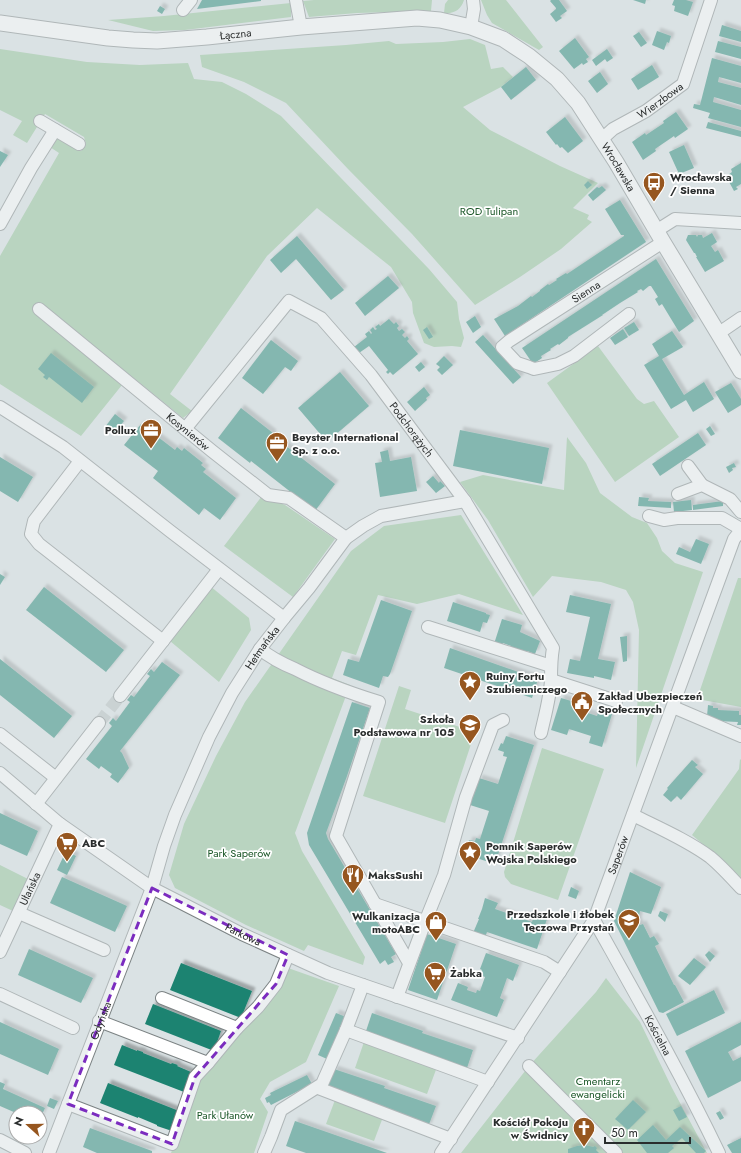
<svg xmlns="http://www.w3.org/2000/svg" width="741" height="1153" font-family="Jost,sans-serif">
  <defs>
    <filter id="shadow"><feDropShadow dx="3.5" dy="-3.5" stdDeviation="1" flood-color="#0004"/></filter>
  </defs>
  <rect width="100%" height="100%" fill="#dae2e4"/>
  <path fill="#90c395" d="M314 0H432L431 11 357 13 309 17 303 1Z
    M448 0H464C461 10 454 14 444 13L445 4Z
    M481 0H506L543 47 539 50 492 23 487 15Z
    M291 3V17L185 30 153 31 108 20 164 16Z
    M470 39 485 45 491 69 503 67 513 77 501 87 463 107 490 130 560 166 598 183 573 208 589 215 587 219 592 222 561 249 520 277 475 305 412 234 348 169 286 103 244 82 202 67 200 55 346 45 389 41 396 44 443 42Z
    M0 49 87 62 140 65 188 63 194 79 222 82 246 94 281 116 429 269 457 302 459 319 464 338 461 347 452 346 434 347 424 343 413 313 412 302 391 267 317 208 267 256 170 394 192 411 183 418 130 375 81 436 0 384V256L59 153 50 147 57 136 81 151 86 144 84 137 45 114 27 143 13 135 22 121 0 110Z
    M598 346 637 399 644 404 654 401 679 437 615 482 547 383Z
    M567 437 586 463 600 493 632 517 647 523 657 538 662 551 675 563 703 572 636 768 639 630 633 602 626 590 601 582 552 576 533 597 488 520 460 482 483 475 564 490Z
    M262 496 285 505 335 539 293 597 224 546Z
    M461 515 523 615 459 594 417 604 378 595 356 655 342 651 332 678 350 685 295 833 302 851 365 957 363 965 308 945 304 951 246 925 175 888 169 875 184 824 216 756 245 702 351 551 384 526Z
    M738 578H741V707L697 699Z
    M210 586 249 618 251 630 219 682 170 641Z
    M399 686 411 690 405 709 475 732 445 823 363 796Z
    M542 748 604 769 558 900 511 884 505 877 504 872Z
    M740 759 741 760V879L726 864 692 835 739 769Z
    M0 865 28 879 13 911 0 905Z
    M288 968 339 986 306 1062 270 1082 260 1099 268 1112 254 1153H171L197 1084 210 1070 281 985Z
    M606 978 640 1022 672 1088 707 1153H461L529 1066 596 992Z
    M364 1042 437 1067 427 1094 355 1068Z
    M335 1100 383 1117 374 1141 326 1124Z"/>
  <path fill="#1e8371" filter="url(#shadow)" d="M202 0H261V1L197 9Z
    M551 0H559L567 11 560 16 562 18 556 22 550 14 556 9V8L550 1Z
    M633 0H646L645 4Z
    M674 0H686L693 2 688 16 674 11 675 6 672 5Z
    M160 6 165 9 162 14 157 11Z
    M722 25 741 31V42L719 36Z
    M657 31 671 36 669 43 667 42 664 50 652 45Z
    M639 32 647 43 641 47 633 36Z
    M575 38 589 57 586 59 588 62 583 65 582 63 574 69 559 51Z
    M718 41 741 47V59L715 52Z
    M607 49 613 58 607 62 605 59 596 66 592 60Z
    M712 58 741 66V83L719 77 718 82 741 88V105L714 97 713 102 741 110V127L708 118 710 113 693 108 694 104 700 105Z
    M652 65 659 77 638 90 631 79Z
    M526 67 536 80 511 100 501 87Z
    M600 72 608 84 597 93 588 81Z
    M676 112 688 129 675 138 674 136 655 149 656 151 643 160 632 142 645 133 646 135 664 123 663 121Z
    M565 117 583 141 568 153 562 147 560 148 557 144 556 145 546 132Z
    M708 122 741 131V137L706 128Z
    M684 145 694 168 679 174 669 152Z
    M0 151 8 155 0 167Z
    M741 163V184L736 187 738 189 734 191 728 180 730 179 728 175 732 172 731 169Z
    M588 181 592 185 587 189 584 185Z
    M602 186 606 190 593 201 588 195 597 187 599 188Z
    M620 200 646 242 505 336 494 319 518 306 531 296 532 297 540 291V290L548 284 549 285 557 280 556 279 566 273 567 274 624 236V235H621L605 209Z
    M712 233 717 242 711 246 715 252 718 250 724 261 705 272 696 257H697L695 253H694L686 240 688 235H696L697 237 698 235H702L703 238Z
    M297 236 344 290 331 300 296 259 281 273 270 260Z
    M656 259 694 321 679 332 662 304 659 306 655 299 658 297 651 286H649L643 291 641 289 637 291 638 292 620 303 602 315H603L568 337V338L559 345 558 344 550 349 551 350 541 356 542 358 533 364 522 348Z
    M388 276 399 288 365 316 355 303Z
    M475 316 481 327 473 333 466 322Z
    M389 319 394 324 396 322 399 326 397 328 399 331 402 329 405 332 402 335 405 338 407 336 409 339 407 341 418 354 393 375 390 372 388 374 386 372 388 370 369 346 359 353 354 347 367 337 365 334 369 331 371 334 372 333 370 330 373 327 375 330 377 329 375 327 379 324 380 326Z
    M634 322 639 330 629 336 624 328Z
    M427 327 433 337 429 339 423 330Z
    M623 329 628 337 615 345 610 338Z
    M672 331 683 347 662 359 684 395 704 382 714 399 693 412 686 400 671 409 644 365 659 356 652 344Z
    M483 335 521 377 513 384 475 342Z
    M271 340 298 361 291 371 285 367 263 394 242 378Z
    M51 353 94 387 82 403 49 377 47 380 43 377 45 375 38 369Z
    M444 356 453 365 442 375 437 370 440 367 436 364Z
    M421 362 425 367 419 372 415 367Z
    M340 372 369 406 327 442 298 408Z
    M731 383 741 399V405L728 413 715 392Z
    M424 387 430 395 426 398 427 400 415 411 407 402Z
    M241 408 273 433 272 435 335 484 315 511 251 461 250 463 218 438Z
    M115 414 124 421 113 434 105 427Z
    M141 424 175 450 177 447 182 451 184 448 203 463 201 465 206 469 203 472 236 498 220 520 204 508 199 515 153 478 158 471 124 445Z
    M710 426 715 434 711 436 706 429Z
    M460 430 549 448 542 484 453 466Z
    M698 433 706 445 660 476 652 464Z
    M388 450 390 461 411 457 417 491 380 497 375 463 382 462 380 452Z
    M0 457 33 477 18 502 0 491Z
    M734 463 736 467 732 468 733 470 729 473 726 467Z
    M433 476 439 483 440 481 445 486 436 493 426 482Z
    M639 497 649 498 648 501 671 502V508L638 506Z
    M691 500 692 510 674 512 673 502Z
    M723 501V506L693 510V505Z
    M696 539 709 544 701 564 676 554 679 547 690 552Z
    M0 574 5 577 0 585Z
    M44 587 124 650 106 672 26 610Z
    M570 595 611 604 598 659 615 662 611 680 594 676V678L567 673 570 659 580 661 590 617 566 612Z
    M381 600 412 611 390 674 388 677 383 676 379 688 343 675 348 659 359 662Z
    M453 602 486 613V614L490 615 487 623 483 622 480 632 447 621Z
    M502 619 522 625 520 632 540 641 535 654 527 651 526 653 510 648 511 646 503 643 501 647 494 644Z
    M627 636V661L623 662 620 637Z
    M450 648 538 679 532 698 444 668Z
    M0 659 72 716 54 738 0 695Z
    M162 662 180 675 120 751 122 753 129 768 118 783 110 777 112 774 101 766 99 769 86 759 112 726 109 723 113 718 116 721 130 702 127 700 131 695 134 697 150 676 147 674 151 669 154 672Z
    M561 698 578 703 576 709 597 716 599 710 612 714 602 747 589 743 591 736 569 729 567 735 551 730Z
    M352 702 370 708 347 776 326 833 328 839 396 954 391 957 394 962 388 965 385 960 380 964 309 845 307 833Z
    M708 705 713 706V708H718V710L739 711V715H741V725H737L738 722 717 721V719H712V717L707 716Z
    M506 736 534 745 495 864 467 855 470 848 467 847 469 840 475 841 476 838 480 839 489 811 470 805 479 778 498 784 507 757 503 756 504 752 498 750 501 743 503 744Z
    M692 760 698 765 695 767 703 774 681 800 677 796 671 802 663 795 668 789 667 788Z
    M0 813 38 831 27 856 0 844Z
    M66 851 76 856 67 875 57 870Z
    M630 872 661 887 651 914 640 911 638 921 640 925 643 924 650 938 654 936 659 944 655 946 674 985H675L684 1002 663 1013 659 1012 614 921Z
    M62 877 127 906 115 932 50 903Z
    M571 887 579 891 576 899 568 896Z
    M485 898 498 903 495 909 532 922 534 915 547 919 537 949 487 932 485 938 473 933 479 919H478L482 909Z
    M660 911 668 914 665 922 658 916Z
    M427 934 456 944 437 1000 408 990Z
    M29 949 93 978 81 1003 18 975Z
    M709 951 715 956 710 962 705 955Z
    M486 953 519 965 513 981 507 978 500 998 504 1000 497 1017 451 1000 458 983 468 987 467 990 476 993 477 990 480 991 485 977 479 975 482 970 480 969Z
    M694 958 706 967 690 985 678 976Z
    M181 963 252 991 241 1018 170 990Z
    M714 990 725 1013 677 1036 666 1014Z
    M153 1004 221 1031 214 1051 145 1024Z
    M336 1013 346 1017 327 1059 318 1055Z
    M372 1013 423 1031 422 1033 473 1050 466 1071 365 1034Z
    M0 1022 59 1049 48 1075 0 1054Z
    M741 1022V1045L728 1052 733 1061 741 1057V1081L708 1098 685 1051Z
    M122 1045 137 1051V1050L143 1052V1053L171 1064 172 1063 178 1065 177 1066 191 1072 184 1092 114 1065Z
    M334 1069 385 1086 384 1088 436 1106 428 1127 327 1089Z
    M307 1075 312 1084 271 1105 269 1102 267 1103 265 1098 271 1095 270 1093Z
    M0 1082 5 1084 3 1089 45 1108 40 1119V1113H16L0 1106Z
    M108 1083 179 1111 172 1131 157 1126V1125L138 1117V1118L100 1103Z
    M50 1098 58 1101 54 1109 47 1106Z
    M633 1100 646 1112 628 1130 615 1119Z
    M681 1106 687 1117 679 1121 673 1110Z
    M720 1111 724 1118 720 1120 716 1113Z
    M295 1121 387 1153H306L286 1146Z
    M653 1125 666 1140 680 1127 706 1151 704 1153H696L682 1138 672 1146 674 1148 668 1153H647L637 1140Z
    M90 1128 152 1151V1153H97L83 1147Z
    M741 1138V1153H732L727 1145Z
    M585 1145 593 1147 595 1146 597 1148 596 1150 599 1153H568V1149L577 1146Z"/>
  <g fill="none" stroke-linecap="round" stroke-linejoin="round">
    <path stroke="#b7bebf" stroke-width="12" stroke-dasharray="12 6" stroke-linecap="butt" d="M99 723 120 696"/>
    <g stroke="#7c8384" stroke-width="14">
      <g id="minor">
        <path d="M296 0 301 27"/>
        <path d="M183 10 191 0"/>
        <path d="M471 27 474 9 473 0"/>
        <path d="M40 121 79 144"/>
        <path id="s1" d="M602 139 613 129 646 111 683 84 711 0"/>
        <path d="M0 224 31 168 55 130"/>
        <path d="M656 231 675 219 741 223"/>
        <path id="s2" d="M39 309 212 451 268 495 289 498 346 538"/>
        <path id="s3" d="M629 314 574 356 558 364 534 369 529 367 517 363 502 347 509 341 663 242"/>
        <path d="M719 333 741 318"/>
        <path d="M0 407 63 447 170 531 284 618"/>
        <path id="s4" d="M185 429 289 301 321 318 371 375 465 501 553 648C551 659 551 669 551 680 550 698 545 715 541 733"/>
        <path d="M80 461 34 521 31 534 39 544 163 641"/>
        <path d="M688 466 702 485"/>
        <path d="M678 494 702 485 730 499 741 512"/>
        <path d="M649 516 664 520 677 518H722L741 529"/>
        <path d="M428 627 551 666"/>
        <path d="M260 649C271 658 283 664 295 669 322 683 350 693 379 702L336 836 409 963"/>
        <path d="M551 680 616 701"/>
        <path d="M120 696 219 569"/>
        <path d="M673 707 741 736"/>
        <path d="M0 734 56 778"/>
        <path id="s5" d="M0 773 60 824 152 888 242 934 328 973 518 1038"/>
        <path d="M36 804 99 723"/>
        <path d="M633 815C659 828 687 840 710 857 721 866 731 877 741 888"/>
        <path d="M375 904 544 962 560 972"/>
        <path d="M19 913 104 950"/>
        <path id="s6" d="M594 920C637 997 681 1074 719 1153"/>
        <path id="s7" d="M0 952 60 824"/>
        <path d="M0 994 73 1028"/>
        <path d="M397 997 425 922 444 875 466 797 493 725 503 720"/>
        <path d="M162 998 237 1028 258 1007 276 984 288 955"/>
        <path d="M99 1021 208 1063 237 1028"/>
        <path d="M346 1030 488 1082"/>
        <path d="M529 1066 616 1153"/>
        <path d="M318 1088 451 1139"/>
        <path d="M68 1104 172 1144 195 1077 208 1063"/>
        <path d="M0 1140 25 1153"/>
        <path id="s8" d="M49 1153 152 888 164 846 175 815 209 737 232 693 260 649 284 618 309 588 346 538 363 526 381 516 465 501"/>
        <path d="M264 1153 271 1137 281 1110 322 1084 346 1030 363 985"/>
        <path id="s9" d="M441 1153 594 920 734 539 741 530"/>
      </g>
    </g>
    <g stroke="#7c8384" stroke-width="17">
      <g id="major">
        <path id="s10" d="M0 23 108 38 133 40 157 41 207 37 301 27 417 18 440 20 471 27 503 39 529 56 557 79 578 103 616 162 663 242 741 371"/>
      </g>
    </g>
    <use href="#minor" stroke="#fff" stroke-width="12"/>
    <use href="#major" stroke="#fff" stroke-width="15"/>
  </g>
  <path d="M0 0H741V1153H0ZM152 888 288 955 276 984 195 1077 172 1144 68 1104Z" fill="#dae2e4" fill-opacity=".55" fill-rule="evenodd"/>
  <path fill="none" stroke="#7b2cbf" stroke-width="3" stroke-dasharray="8 5" stroke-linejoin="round" d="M152 888 288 955 276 984 195 1077 172 1144 68 1104Z"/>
  <defs>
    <g id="bus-pin" transform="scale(1.15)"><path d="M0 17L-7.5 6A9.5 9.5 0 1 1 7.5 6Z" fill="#96561f" stroke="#fff"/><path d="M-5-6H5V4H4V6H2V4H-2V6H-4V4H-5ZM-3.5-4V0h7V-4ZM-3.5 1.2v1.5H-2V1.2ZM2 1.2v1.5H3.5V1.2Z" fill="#fff"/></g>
    <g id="office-pin" transform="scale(1.15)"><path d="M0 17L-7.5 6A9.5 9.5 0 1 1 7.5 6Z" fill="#96561f" stroke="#fff"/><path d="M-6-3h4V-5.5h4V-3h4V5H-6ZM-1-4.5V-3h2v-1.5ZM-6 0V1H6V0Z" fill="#fff"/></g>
    <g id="sight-pin" transform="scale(1.15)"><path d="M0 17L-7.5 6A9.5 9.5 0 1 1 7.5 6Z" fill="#96561f" stroke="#fff"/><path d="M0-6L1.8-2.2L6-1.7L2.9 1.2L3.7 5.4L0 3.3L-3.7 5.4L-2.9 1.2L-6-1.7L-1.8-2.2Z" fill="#fff"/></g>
    <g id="civic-pin" transform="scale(1.15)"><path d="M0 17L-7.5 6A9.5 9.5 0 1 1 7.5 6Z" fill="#96561f" stroke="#fff"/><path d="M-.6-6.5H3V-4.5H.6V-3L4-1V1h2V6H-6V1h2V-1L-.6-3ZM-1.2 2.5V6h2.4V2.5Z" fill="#fff"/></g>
    <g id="school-pin" transform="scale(1.15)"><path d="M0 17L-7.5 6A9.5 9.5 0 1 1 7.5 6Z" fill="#96561f" stroke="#fff"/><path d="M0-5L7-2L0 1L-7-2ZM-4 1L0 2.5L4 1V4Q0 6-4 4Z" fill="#fff"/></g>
    <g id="supermarket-pin" transform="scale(1.15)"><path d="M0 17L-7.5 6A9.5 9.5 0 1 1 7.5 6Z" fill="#96561f" stroke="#fff"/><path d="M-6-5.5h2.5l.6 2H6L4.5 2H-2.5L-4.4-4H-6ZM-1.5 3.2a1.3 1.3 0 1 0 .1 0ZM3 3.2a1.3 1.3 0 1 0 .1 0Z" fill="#fff"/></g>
    <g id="restaurant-pin" transform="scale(1.15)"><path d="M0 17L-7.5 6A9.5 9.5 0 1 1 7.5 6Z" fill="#96561f" stroke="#fff"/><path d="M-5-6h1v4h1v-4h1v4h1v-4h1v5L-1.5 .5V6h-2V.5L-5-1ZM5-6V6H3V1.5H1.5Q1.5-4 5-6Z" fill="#fff"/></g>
    <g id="shop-pin" transform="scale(1.15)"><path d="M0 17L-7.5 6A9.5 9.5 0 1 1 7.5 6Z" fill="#96561f" stroke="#fff"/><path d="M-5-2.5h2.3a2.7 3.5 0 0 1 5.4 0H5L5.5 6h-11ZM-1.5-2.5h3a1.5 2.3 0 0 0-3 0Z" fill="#fff"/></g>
    <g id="church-pin" transform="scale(1.15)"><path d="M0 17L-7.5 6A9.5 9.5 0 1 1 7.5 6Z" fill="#96561f" stroke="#fff"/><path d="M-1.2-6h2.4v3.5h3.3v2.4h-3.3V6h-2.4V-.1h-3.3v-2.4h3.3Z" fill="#fff"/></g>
  </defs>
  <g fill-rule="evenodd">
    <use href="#bus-pin" x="654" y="183"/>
    <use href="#office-pin" x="151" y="430"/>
    <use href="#office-pin" x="277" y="443"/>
    <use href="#sight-pin" x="470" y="682"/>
    <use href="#civic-pin" x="582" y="702"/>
    <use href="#school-pin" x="470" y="725"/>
    <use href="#supermarket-pin" x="67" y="843"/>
    <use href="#sight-pin" x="470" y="852"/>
    <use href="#restaurant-pin" x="353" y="875"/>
    <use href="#school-pin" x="629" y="920"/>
    <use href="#shop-pin" x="436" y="922"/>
    <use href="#supermarket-pin" x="435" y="973"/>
    <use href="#church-pin" x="584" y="1128"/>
  </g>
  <g text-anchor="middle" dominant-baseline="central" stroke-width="3.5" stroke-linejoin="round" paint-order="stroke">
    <g font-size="11" fill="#2a2d2d" stroke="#fff">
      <text stroke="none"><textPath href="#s10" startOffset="237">Łączna</textPath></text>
      <text stroke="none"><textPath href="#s1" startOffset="70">Wierzbowa</textPath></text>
      <text stroke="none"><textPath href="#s10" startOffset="683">Wrocławska</textPath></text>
      <text stroke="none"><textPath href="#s3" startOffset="252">Sienna</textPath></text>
      <text stroke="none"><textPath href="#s4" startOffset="345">Podchorążych</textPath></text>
      <text stroke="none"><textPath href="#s2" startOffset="193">Kosynierów</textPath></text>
      <text stroke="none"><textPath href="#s8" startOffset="550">Hetmańska</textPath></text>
      <text stroke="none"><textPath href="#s9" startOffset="348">Saperów</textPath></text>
      <text stroke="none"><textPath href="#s7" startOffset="70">Ułańska</textPath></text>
      <text stroke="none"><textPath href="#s5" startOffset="293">Parkowa</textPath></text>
      <text stroke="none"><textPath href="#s8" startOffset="142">Gdyńska</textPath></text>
      <text stroke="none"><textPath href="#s6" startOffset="132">Kościelna</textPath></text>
    </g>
    <g font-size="11" font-weight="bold" fill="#2a2d2d" stroke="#fff" text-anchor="start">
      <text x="670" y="177">Wrocławska<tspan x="670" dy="13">/ Sienna</tspan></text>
      <text x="136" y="430" text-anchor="end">Pollux</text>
      <text x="292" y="437">Beyster International<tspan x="292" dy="13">Sp. z o.o.</tspan></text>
      <text x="486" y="676">Ruiny Fortu<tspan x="486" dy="13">Szubienniczego</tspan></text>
      <text x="598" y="696">Zakład Ubezpieczeń<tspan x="598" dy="13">Społecznych</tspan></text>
      <text x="454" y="719" text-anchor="end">Szkoła<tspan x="454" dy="13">Podstawowa nr 105</tspan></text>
      <text x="82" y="843">ABC</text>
      <text x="486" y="846">Pomnik Saperów<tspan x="486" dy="13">Wojska Polskiego</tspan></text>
      <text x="368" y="875">MaksSushi</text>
      <text x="614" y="914" text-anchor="end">Przedszkole i żłobek<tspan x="614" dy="13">Tęczowa Przystań</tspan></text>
      <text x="420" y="916" text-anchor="end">Wulkanizacja<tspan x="420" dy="13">motoABC</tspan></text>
      <text x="450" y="973">Żabka</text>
      <text x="568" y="1122" text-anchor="end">Kościół Pokoju<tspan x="568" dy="13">w Świdnicy</tspan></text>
    </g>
    <g font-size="11" fill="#1b5728" stroke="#fff">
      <text x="489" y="211">ROD Tulipan</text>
      <text x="239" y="853">Park Saperów</text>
      <text x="598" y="1081">Cmentarz<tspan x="598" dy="13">ewangelicki</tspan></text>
      <text x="225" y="1115">Park Ułanów</text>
    </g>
  </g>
  <g transform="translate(28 1125) rotate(291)"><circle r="19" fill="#ffffff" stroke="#aaabab"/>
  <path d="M0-3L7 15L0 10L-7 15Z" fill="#96561f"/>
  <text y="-6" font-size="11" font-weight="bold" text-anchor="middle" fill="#2a2d2d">N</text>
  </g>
  <path d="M605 1137v6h85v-6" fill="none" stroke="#2a2d2d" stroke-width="2"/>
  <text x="611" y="1137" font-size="12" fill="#2a2d2d" stroke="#ffffff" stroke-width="3" paint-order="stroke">50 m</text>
</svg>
